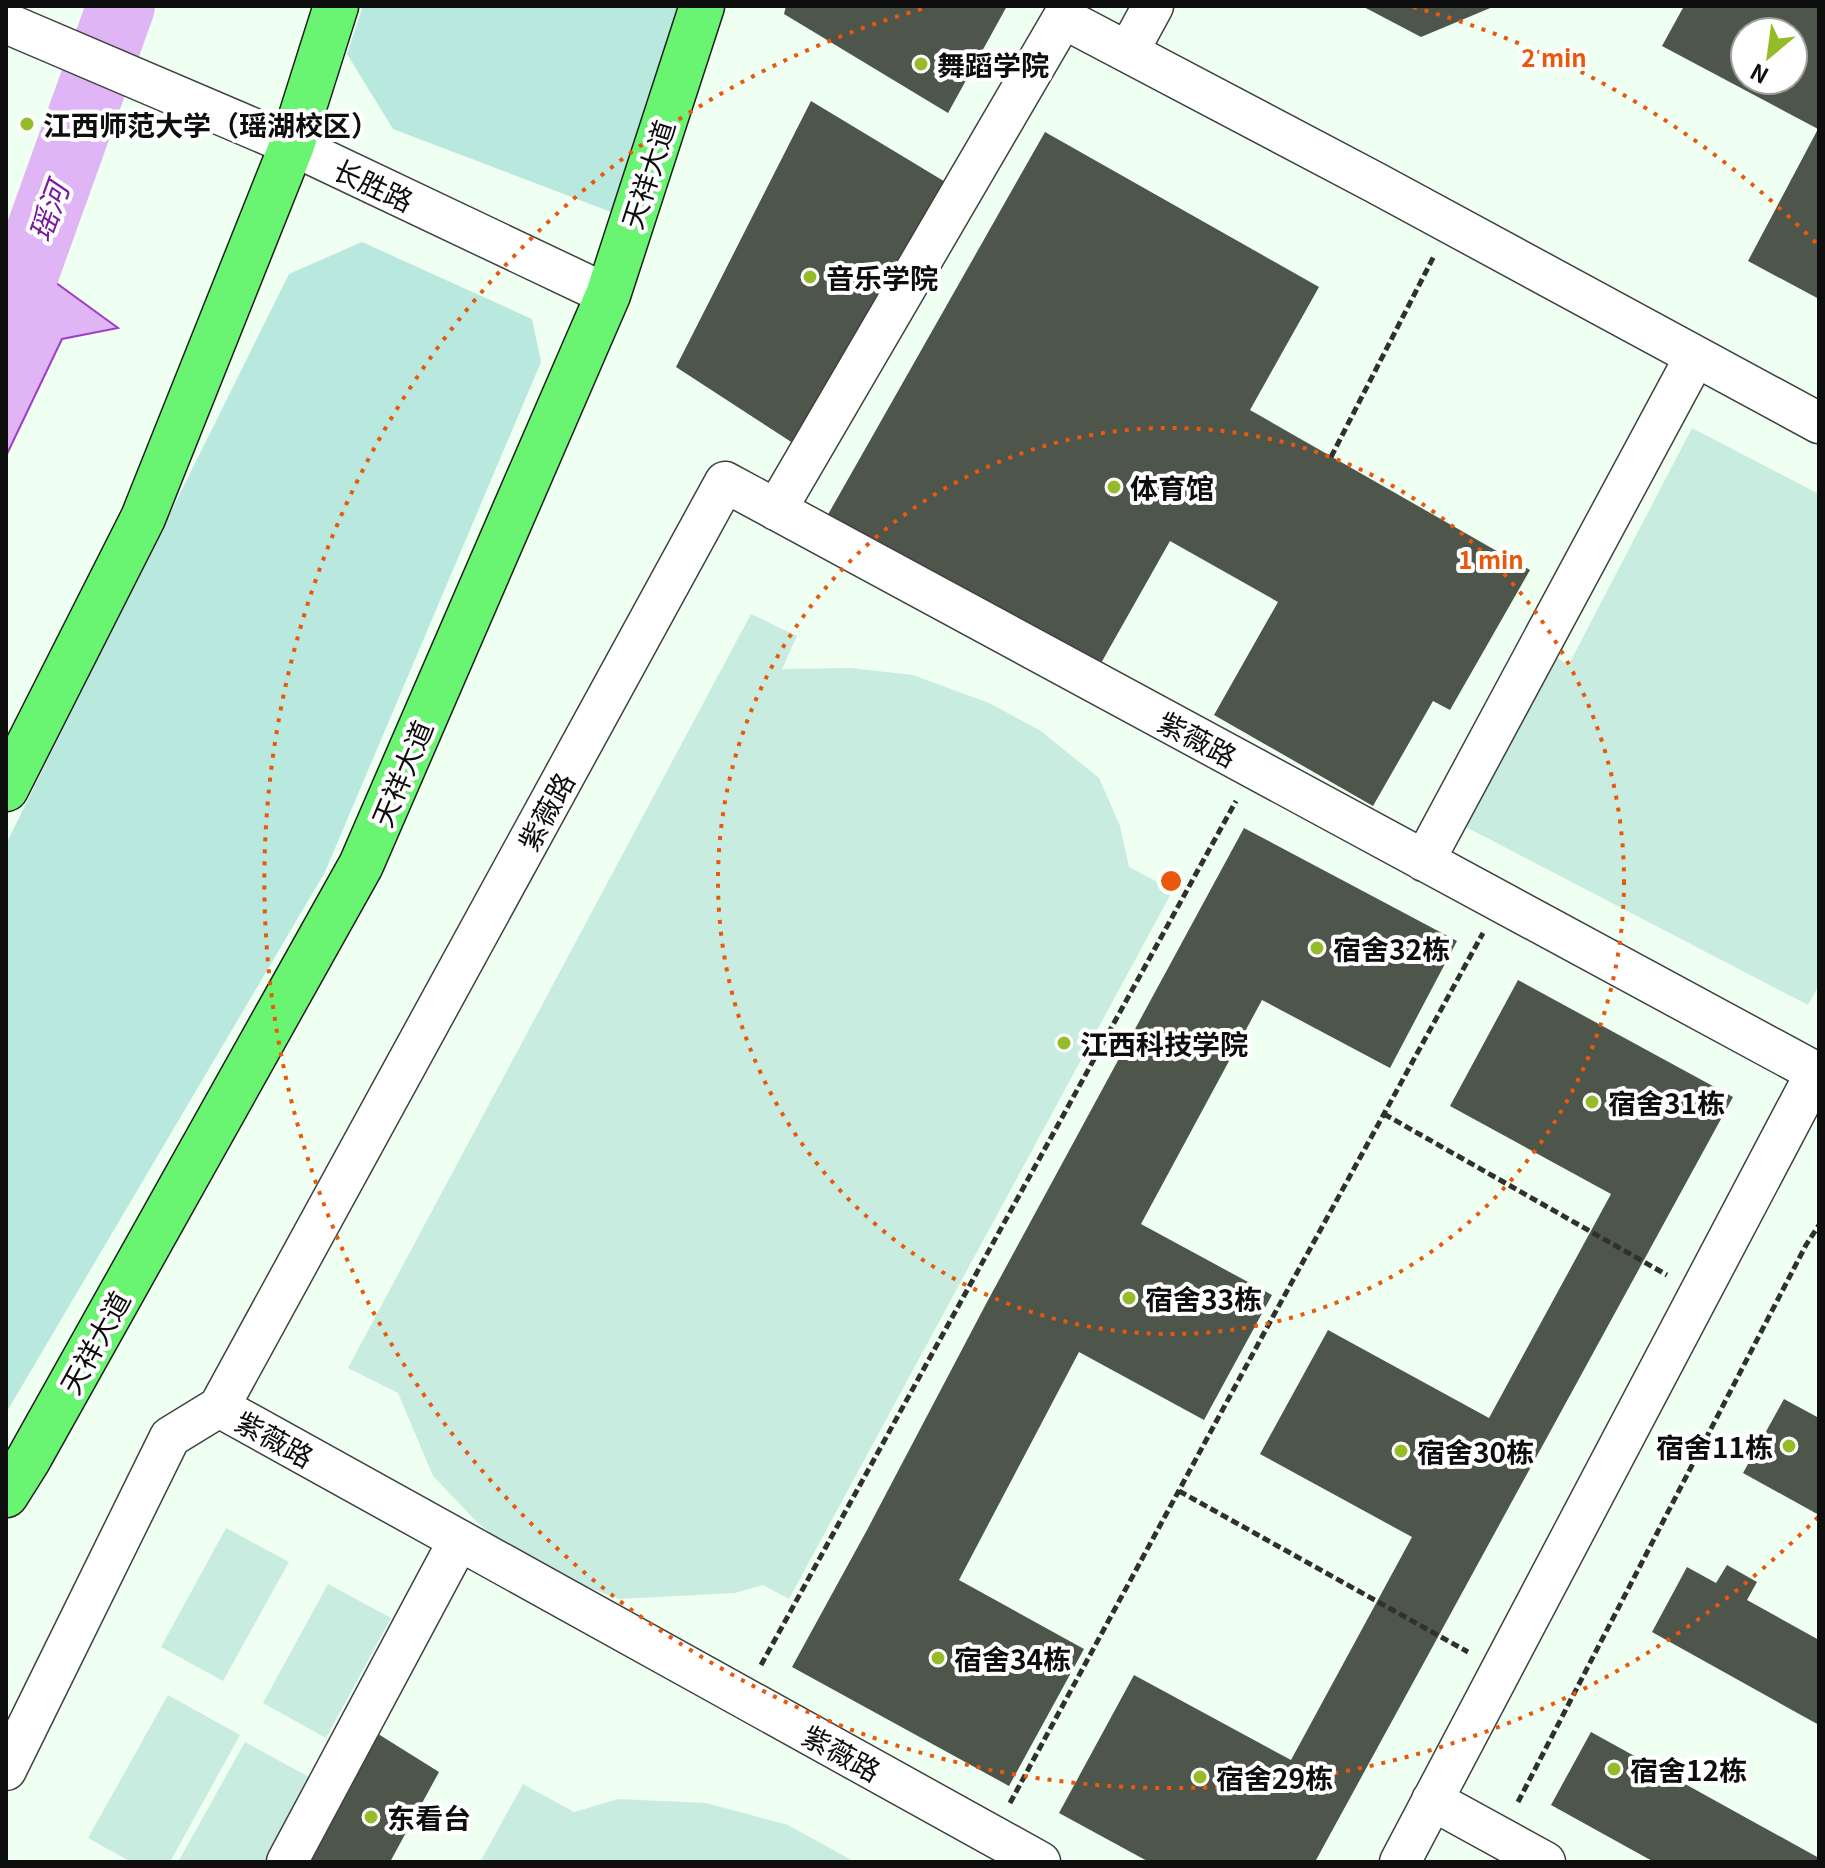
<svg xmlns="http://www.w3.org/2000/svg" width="1825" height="1868" font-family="Georgia,'Noto Sans SC',serif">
  <rect width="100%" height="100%" fill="#effff1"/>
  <path fill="#b9e8de" d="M363 6H678L611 212 393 129 347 54Z
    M362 242 532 319 541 362 325 872 6 1413V844L289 274Z"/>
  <path fill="#c8ede0" d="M1692 428 1819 494V985L1808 1005 1462 825 1552 653 1568 666Z
    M751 614 797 636 782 669 851 668 913 675 989 703 1041 731 1099 778 1120 826 1129 867 1173 890 789 1599 763 1585 735 1593 619 1599 522 1562 473 1518 433 1476 398 1393 348 1368Z
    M226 1528 289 1562 223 1681 161 1647Z
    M328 1584 391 1618 326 1738 263 1703Z
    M168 1695 240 1735 170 1862H131L88 1838Z
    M245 1742 318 1782 273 1862H178Z
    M523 1784 574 1812 618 1799 706 1803 788 1825 855 1862H480Z"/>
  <path fill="#e0b5f5" stroke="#a03eca" stroke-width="2" d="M15 253 118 328 62 339 6 456V272Z"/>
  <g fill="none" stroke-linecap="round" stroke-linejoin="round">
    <path stroke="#e0b5f5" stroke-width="68" d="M6 326 121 6"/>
  </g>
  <path fill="#4e564b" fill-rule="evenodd" d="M786 6H1007L948 113 784 14Z
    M1362 6H1495L1421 37Z
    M1684 6H1819V299L1748 261 1818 129 1662 46ZM1745 32H1793V80H1745Z
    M811 101 952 186 799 447 676 367Z
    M1045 132 1319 287 1250 410 1530 570 1450 710 1433 701 1373 806 1214 715 1278 602 1170 541 1096 672 826 518Z
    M1244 828 1457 941 1390 1068 1262 1000 1141 1224 1272 1295 1204 1420 1079 1352 959 1580 1084 1649 1009 1786 792 1667 867 1530 987 1302Z
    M1518 980 1733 1097 1315 1862H1149L1059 1813 1134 1675 1291 1760 1412 1537 1260 1454 1328 1330 1489 1418 1611 1194 1450 1106Z
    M1784 1399 1819 1418V1515L1743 1473Z
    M1727 1565 1757 1582 1747 1600 1819 1640V1725L1652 1632 1687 1567 1716 1583Z
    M375 1732 439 1772 390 1862H304Z
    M1591 1732 1819 1858V1862H1654L1551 1805Z"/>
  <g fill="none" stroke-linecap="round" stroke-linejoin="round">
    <g stroke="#414141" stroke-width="43">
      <path id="minor" d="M6 23 292 145 608 295
        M1128 52 1153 6
        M776 510 1063 18 1376 183 1819 423
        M1424 861 1695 357
        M6 1770 170 1437 219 1407
        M1432 1800 1545 1862
        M287 1862 459 1540
        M1040 1862 219 1407 725 482 1819 1074
        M1400 1862 1812 1080 1819 1075"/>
    </g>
    <g stroke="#1f1f1f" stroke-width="47">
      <path id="primary" d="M6 789 143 518 292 145 336 6
        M6 1495 28 1460 361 865 608 295 702 6"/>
    </g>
    <path stroke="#303030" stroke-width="5" stroke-dasharray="8 4" stroke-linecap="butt" d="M1331 457 1434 256
      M1384 1114 1667 1275
      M1179 1491 1468 1652
      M761 1665 1236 801
      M1518 1802 1806 1245 1819 1225
      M1010 1803 1270 1322 1483 933"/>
    <use href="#minor" stroke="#fff" stroke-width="40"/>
    <use href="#primary" stroke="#69f571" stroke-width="44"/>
  </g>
  <g fill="none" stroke="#e8590c" stroke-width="4" stroke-dasharray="4 8">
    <circle cx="1171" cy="881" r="453"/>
    <path d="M1818 1517A907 907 0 1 1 929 7M1413 7A907 907 0 0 1 1818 245"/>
  </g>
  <g fill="#96bb29" stroke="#fff" stroke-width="3">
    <circle cx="921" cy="64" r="8"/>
    <circle cx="27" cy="124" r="8"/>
    <circle cx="810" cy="277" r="8"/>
    <circle cx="1114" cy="487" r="8"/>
    <circle cx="1317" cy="948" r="8"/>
    <circle cx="1064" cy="1043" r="8"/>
    <circle cx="1592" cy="1102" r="8"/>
    <circle cx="1129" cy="1298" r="8"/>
    <circle cx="1789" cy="1446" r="8"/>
    <circle cx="1401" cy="1451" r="8"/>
    <circle cx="938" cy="1658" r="8"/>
    <circle cx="1614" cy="1769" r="8"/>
    <circle cx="1200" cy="1777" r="8"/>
    <circle cx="371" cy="1817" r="8"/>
  </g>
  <g text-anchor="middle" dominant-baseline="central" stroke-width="8" stroke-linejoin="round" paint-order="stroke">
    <g font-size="28" font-weight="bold" fill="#0e0e0e" stroke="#fff" text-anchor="start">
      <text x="937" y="64">舞蹈学院</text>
      <text x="43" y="124">江西师范大学（瑶湖校区）</text>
      <text x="826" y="277">音乐学院</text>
      <text x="1130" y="487">体育馆</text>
      <text x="1333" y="948">宿舍32栋</text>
      <text x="1080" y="1043">江西科技学院</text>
      <text x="1608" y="1102">宿舍31栋</text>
      <text x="1145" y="1298">宿舍33栋</text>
      <text x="1773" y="1446" text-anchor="end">宿舍11栋</text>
      <text x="1417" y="1451">宿舍30栋</text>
      <text x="954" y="1658">宿舍34栋</text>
      <text x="1630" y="1769">宿舍12栋</text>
      <text x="1216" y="1777">宿舍29栋</text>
      <text x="387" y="1817">东看台</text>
    </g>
    <g font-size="28" fill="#0e0e0e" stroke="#fff">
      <text transform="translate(647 174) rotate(-72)">天祥大道</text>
      <text transform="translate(374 184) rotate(25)">长胜路</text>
      <text transform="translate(1198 738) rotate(28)">紫薇路</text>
      <text transform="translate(401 773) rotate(-67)">天祥大道</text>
      <text transform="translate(545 811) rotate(-61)">紫薇路</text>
      <text transform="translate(94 1342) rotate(-61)">天祥大道</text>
      <text transform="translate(275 1438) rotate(29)">紫薇路</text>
      <text transform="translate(842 1752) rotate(29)">紫薇路</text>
    </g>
    <g font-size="30" font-style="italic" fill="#7b199e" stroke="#fff">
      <text transform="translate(47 211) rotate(-70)">瑶河</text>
    </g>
  </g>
  <circle cx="1171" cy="881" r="12" fill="#e8590c" stroke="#fff" stroke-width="4"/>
  <g font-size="24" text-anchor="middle" font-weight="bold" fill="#e8590c" stroke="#fff" stroke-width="8" stroke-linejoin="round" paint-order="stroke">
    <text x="1554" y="67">2 min</text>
    <text x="1491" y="569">1 min</text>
  </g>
  <rect width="1825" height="1868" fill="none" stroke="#0e0e0e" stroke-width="16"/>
  <g transform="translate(1769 56) rotate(209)"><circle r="38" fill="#ffffff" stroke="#9f9f9f" stroke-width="2"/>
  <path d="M0-6L14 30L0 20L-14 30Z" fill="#96bb29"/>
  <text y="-12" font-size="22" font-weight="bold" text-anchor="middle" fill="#0e0e0e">N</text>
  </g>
</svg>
